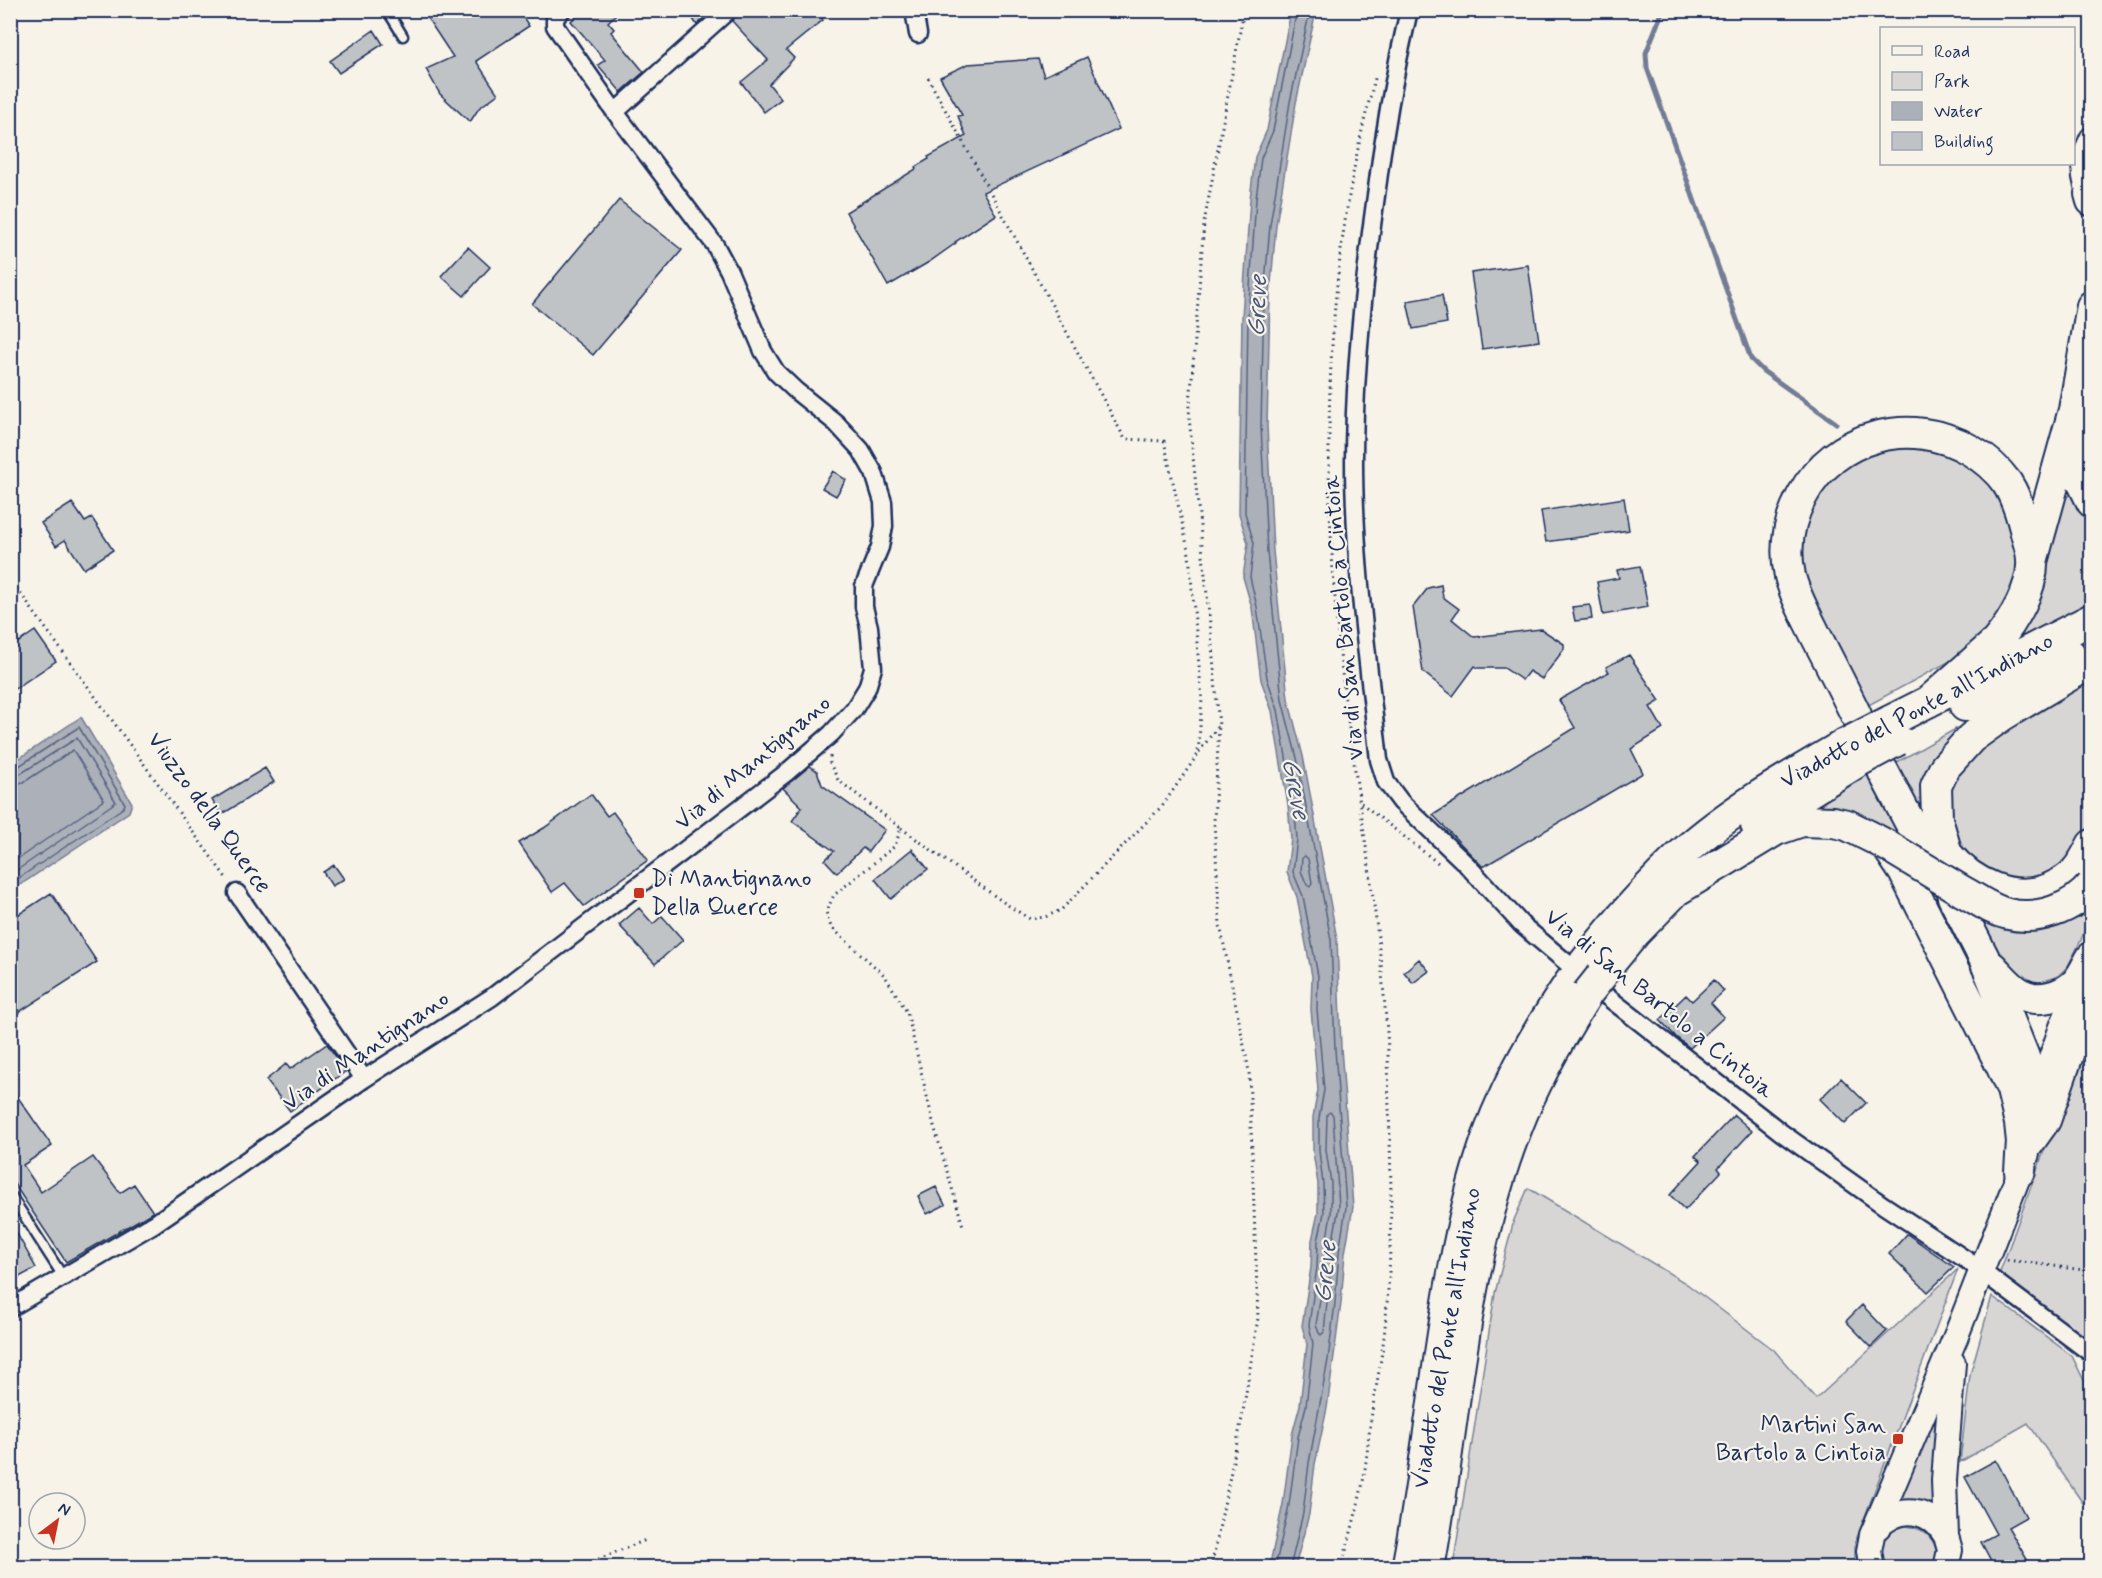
<svg xmlns="http://www.w3.org/2000/svg" width="2102" height="1578" font-family="Mynerve,sans-serif">
  <rect width="100%" height="100%" fill="#f7f3e8"/>
  <filter id="ink" filterUnits="userSpaceOnUse"><feTurbulence type="fractalNoise" baseFrequency=".0167" numOctaves="2"/><feDisplacementMap in="SourceGraphic" scale="12" xChannelSelector="R" yChannelSelector="G"/><feConvolveMatrix kernelMatrix="1 2 1 2 8 2 1 2 1" color-interpolation-filters="sRGB"/></filter>
  <g filter="url(#ink)">
    <path fill="#d7d6d4" stroke="#798299" stroke-width="1.5" d="M1923 442 1974 465 1997 490 2013 520 2019 567 2004 612 1967 652 1865 707 1803 593 1797 532 1815 486 1870 446Z
      M2070 495 2078 499 2091 516V602L2019 639 2031 614 2063 498Z
      M2091 669V822L2079 846 2054 877 2007 882 1960 855 1946 795 1959 757Z
      M2012 697 1959 735 1932 854 1890 766Z
      M1873 772 1917 854 1806 808Z
      M2091 894V913L2081 940 2068 966 2058 976 2042 982 2027 983 1998 965 1971 906Z
      M2091 1022V1348L2005 1281 2000 1272Z
      M1528 1188 1687 1284 1774 1350 1816 1399 1958 1269 1855 1543V1567H1453L1495 1293 1514 1220Z
      M1992 1296 2072 1356 2091 1395V1515L2028 1423 1960 1462 1970 1375Z
      M1939 1406 1938 1515 1896 1505Z
      M1906 1526C1928 1528 1943 1546 1933 1568L1882 1567C1881 1545 1879 1532 1906 1526Z"/>
    <path fill="#acb0b9" stroke="#727c95" stroke-width="1.5" d="M1291 11H1316L1296 103 1276 225 1270 295 1267 426 1273 551 1288 699 1303 756 1337 939 1341 1048 1353 1207 1345 1253 1341 1303 1327 1408 1315 1464 1309 1514 1295 1567 1269 1568 1283 1504 1292 1435 1300 1405 1307 1344 1302 1326 1311 1267 1312 1240 1318 1213V1184L1313 1152V1117L1318 1090 1311 1009 1312 976 1297 897 1287 872 1291 839 1288 805 1272 711 1261 680 1252 608 1243 577 1248 543 1239 514 1242 317 1250 199 1255 157 1267 130Z
      M81 717 132 803 129 812 11 891V764Z"/>
    <g fill="none" stroke-linecap="round" stroke-linejoin="round">
      <path stroke="#556382" stroke-width="1.5" d="M10 769 16 768 79 727 125 804 123 808 10 884
        M10 776 20 774 77 738 116 802 10 875
        M10 785 24 782 73 750 104 800 10 864
        M1305 856 1308 859 1312 883 1310 887 1307 885 1301 871 1302 858Z
        M1330 1112 1333 1115 1339 1206 1331 1252 1328 1254 1325 1251 1331 1213V1183L1326 1150 1327 1114Z
        M1325 1269H1328L1330 1272 1324 1332 1321 1335 1319 1333 1316 1325Z
        M1275 1568 1289 1505 1298 1437 1306 1406 1313 1344 1309 1325 1317 1267 1318 1241 1324 1213 1323 1184 1319 1151V1118L1324 1090 1317 1009 1318 976 1303 896 1293 872 1297 839 1294 804 1278 710 1267 678 1257 607 1250 577 1254 543 1245 513 1248 317 1256 199 1261 158 1273 131 1297 10
        M1290 1568 1303 1513 1309 1463 1328 1360 1335 1303 1339 1253 1346 1207 1335 1049 1331 940 1297 758 1282 700 1267 552 1261 426 1264 295 1270 225 1290 102 1310 10"/>
      <path stroke="#727c95" stroke-width="5" d="M1663 10 1646 53 1647 68 1751 359 1763 371 1836 423"/>
    </g>
    <path fill="#c0c3c5" stroke="#1b2f5e" stroke-width="1.5" d="M422 10H518L529 26 476 61 498 94 479 108 470 122 440 94 426 69 453 57Z
      M583 10H620L608 22 614 29 611 32 644 72 621 92 598 65 605 60 571 21Z
      M687 10H713L697 25Z
      M739 10H793L798 17 806 10H816L823 20 786 50 794 58 769 84 781 99 764 112 741 82 768 60 732 21Z
      M374 30 383 44 339 73 330 61Z
      M1087 57 1119 129 983 192 996 215 955 242 956 243 929 262 888 286 846 212 916 169 915 167 929 159 928 157 966 136 958 116 962 115 940 77 968 64 1038 59 1044 76Z
      M619 200 682 250 593 355 532 304Z
      M468 247 490 267 464 296 441 276Z
      M1528 265 1539 341 1482 349 1471 273Z
      M1442 295 1447 323 1413 329 1407 301Z
      M833 471 846 480 836 496 822 488Z
      M1624 498 1629 530 1546 542 1541 511Z
      M72 503 85 522 92 518 113 550 84 569 65 540 56 546 41 523Z
      M1640 566 1648 607 1603 615 1597 582 1619 578 1617 570Z
      M1441 585 1443 597 1459 609 1452 619 1474 637 1541 629 1564 644V649L1542 679 1529 671 1522 680 1504 668H1478L1475 666 1453 696 1423 672 1413 607 1428 588Z
      M1590 605 1592 619 1575 621 1572 607Z
      M35 631 56 661 10 692V648Z
      M1629 655 1660 701 1650 707 1663 729 1631 749 1643 773 1483 867 1433 815 1575 728 1559 700 1609 672 1606 667Z
      M810 766 817 771 822 785 885 830 868 852 863 848 837 873 825 860 834 851 792 821 802 807 783 788Z
      M265 768 274 782 221 815 212 800Z
      M591 794 607 816 613 812 648 860 584 906 565 883 552 892 519 843 544 828Z
      M912 849 928 869 891 899 875 879Z
      M334 865 344 879 332 886 323 872Z
      M51 893 97 962 10 1018V920Z
      M639 908 653 924 662 916 683 940 655 964 619 925Z
      M1419 959 1429 971 1413 983 1404 972Z
      M1714 980 1724 991 1711 1003 1724 1017 1690 1048 1676 1037 1660 1020 1686 995 1692 1001Z
      M327 1044 346 1071 290 1111 266 1080 286 1064 290 1069Z
      M1841 1078 1866 1103 1845 1124 1820 1099Z
      M10 1086 52 1146 23 1165 41 1192 93 1157 120 1193 134 1184 153 1212 66 1262 10 1178Z
      M1734 1115 1752 1131 1718 1168 1721 1172 1685 1210 1670 1195 1701 1161 1695 1156Z
      M936 1187 945 1205 927 1214 918 1196Z
      M10 1221 36 1268 10 1282Z
      M1907 1234 1954 1267 1928 1292 1889 1254Z
      M1862 1305 1887 1331 1871 1347 1846 1321Z
      M1996 1460 2026 1517 2008 1527 2032 1568H1995L1981 1542 1996 1534 1965 1477Z"/>
    <g fill="none" stroke-linecap="round" stroke-linejoin="round">
      <g stroke="#1b2f5e" stroke-width="13">
        <path id="lane" d="M387 10 403 36
          M10 1194 64 1278"/>
      </g>
      <g stroke="#1b2f5e" stroke-width="21">
        <path id="street" d="M562 10 555 18V26L615 112
          M914 10 918 34
          M1409 10C1394 74 1383 138 1375 203 1363 289 1354 374 1354 461 1354 561 1368 661 1379 760L1386 782 1401 802 1466 864 1522 925 1605 995 1782 1133 1883 1205 1968 1261 2092 1354
          M237 893 364 1079
          M10 1308 154 1224 364 1079 492 997 786 773 831 734 854 709 867 688 873 668 869 627 864 607V586L880 547 884 526 883 502 874 473 861 450 836 423 796 391 776 372 763 351 729 271 715 245 615 112 729 10"/>
      </g>
      <g stroke="#1b2f5e" stroke-width="28">
        <path id="secondary" d="M2092 139C2082 159 2081 177 2092 197
          M2035 1111 2037 1099 2063 1024 2085 975
          M2028 1149 2048 1121 2092 995
          M1877 1528C1899 1504 1930 1508 1946 1536
          M1872 1568 1869 1551 1872 1535 1956 1336 2027 1154
          M1946 1568 1950 1550 1946 1536 1944 1480 1953 1363"/>
      </g>
      <g stroke="#1b2f5e" stroke-width="34">
        <path id="highway" d="M2090 194 2092 201
          M2074 434 2076 469 2092 502
          M2033 558 2074 410 2092 306
          M1965 706 2070 654
          M1856 715C1843 688 1829 661 1815 634 1806 615 1795 597 1790 576 1784 548 1789 520 1802 496 1834 435 1911 415 1970 450 1984 458 1997 469 2007 483 2016 497 2021 513 2025 529 2027 539 2032 550 2032 560 2034 587 2013 622 1996 642L1928 702
          M1890 721 2092 619
          M1883 771 1925 851 1942 879
          M1756 825 1859 761
          M1947 854C1972 884 2013 904 2051 888 2059 884 2068 880 2074 873 2082 865 2087 855 2092 845
          M1674 892 1776 830 1802 821 1833 822 1847 825 1871 837 1886 845 1904 872 2002 1067 2012 1090 2020 1123 2022 1142 2020 1171
          M1584 963C1615 923 1648 885 1685 851 1731 810 1792 775 1845 744
          M1992 967C2001 976 2009 987 2020 993 2037 1004 2064 996 2077 982 2083 975 2087 965 2092 957
          M1603 972 1635 933 1673 894
          M2032 1117 2031 1090 2024 1057 1984 958 1953 897 1947 854 1937 819 1936 786 1945 767 1971 738 2003 715 2092 662
          M1407 1568C1434 1432 1440 1292 1480 1160 1499 1096 1533 1037 1570 982
          M1429 1568C1456 1421 1462 1266 1517 1127 1535 1080 1560 1037 1587 994"/>
      </g>
      <path stroke="#1b2f5e" stroke-width="3" stroke-dasharray="1.5 4.5" stroke-linecap="butt" d="M10 579 227 879
        M1199 752 1218 726
        M830 756V763L838 780 901 828 895 846 834 895 826 912 831 927 885 976 907 1012 934 1126 963 1226
        M1361 803 1438 863
        M901 828 1006 904 1030 919 1045 917 1061 910 1163 805 1198 754 1202 699 1189 554 1164 441 1125 439 928 78
        M2007 1260 2092 1271
        M108 1568 122 1562
        M576 1568 646 1540
        M1211 1568 1242 1418 1258 1318 1249 1071 1220 925 1214 821 1219 726 1211 634 1189 417 1204 223 1244 10
        M1341 1568C1349 1541 1356 1514 1362 1487 1367 1462 1368 1437 1372 1412 1376 1387 1381 1362 1384 1337 1392 1262 1392 1186 1389 1111 1388 1081 1389 1050 1386 1020 1378 912 1359 805 1345 698 1320 493 1320 275 1376 75"/>
      <use href="#lane" stroke="#f7f3e8" stroke-width="8"/>
      <use href="#street" stroke="#f7f3e8" stroke-width="16"/>
      <use href="#secondary" stroke="#f7f3e8" stroke-width="24"/>
      <use href="#highway" stroke="#f7f3e8" stroke-width="30"/>
      <g stroke="#1b2f5e" stroke-width="34" stroke-linecap="butt">
        <path id="highway-bridge" d="M1845 744 1890 721
          M1859 761 1898 740
          M1886 845C1911 860 1937 876 1962 891 1977 899 1991 910 2008 914 2037 921 2073 909 2092 885
          M1587 994 1602 975"/>
      </g>
      <use href="#highway-bridge" stroke="#f7f3e8" stroke-width="30"/>
    </g>
  </g>
  <g fill="#c8321e" stroke="#f7f3e8" stroke-width="2">
    <rect x="633" y="887" width="12" height="12" rx="3"/>
    <rect x="1892" y="1433" width="12" height="12" rx="3"/>
  </g>
  <g text-anchor="middle" dominant-baseline="central" stroke-width="4.5" stroke-linejoin="round" paint-order="stroke">
    <g font-size="24" fill="#1b2f5e" stroke="#f7f3e8">
      <text transform="translate(1344 618) rotate(-95)">Via di San Bartolo a Cintoia</text>
      <text transform="translate(1917 711) rotate(-28)">Viadotto del Ponte all'Indiano</text>
      <text transform="translate(753 763) rotate(-40)">Via di Mantignano</text>
      <text transform="translate(209 813) rotate(54)">Viuzzo della Querce</text>
      <text transform="translate(1659 1004) rotate(39)">Via di San Bartolo a Cintoia</text>
      <text transform="translate(366 1051) rotate(-34)">Via di Mantignano</text>
      <text transform="translate(1447 1338) rotate(-80)">Viadotto del Ponte all'Indiano</text>
    </g>
    <g font-size="24" fill="#1b2f5e" stroke="#f7f3e8" text-anchor="start">
      <text x="651" y="879">Di Mantignano<tspan x="651" dy="28">Della Querce</tspan></text>
      <text x="1886" y="1425" text-anchor="end">Martini San<tspan x="1886" dy="28">Bartolo a Cintoia</tspan></text>
    </g>
    <g font-size="26" font-style="italic" fill="#465679" stroke="#f7f3e8">
      <text transform="translate(1258 306) rotate(-88)">Greve</text>
      <text transform="translate(1295 789) rotate(79)">Greve</text>
      <text transform="translate(1326 1272) rotate(-85)">Greve</text>
    </g>
  </g>
  <rect width="2102" height="1578" fill="none" stroke="#f7f3e8" stroke-width="36"/>
  <rect x="18" y="18" width="2066" height="1542" fill="none" stroke="#1b2f5e" stroke-width="2" filter="url(#ink)"/>
  <rect x="1880" y="27" width="195" height="138" fill="#f7f3e8" stroke="#9fa5b1" stroke-width="1.5"/>
  <rect x="1892" y="46" width="30" height="9" fill="#f7f3e8" stroke="#9fa5b1" stroke-width="1.5"/>
  <text x="1934" y="57" font-size="18" fill="#1b2f5e">Road</text>
  <rect x="1892" y="72" width="30" height="18" fill="#d7d6d4" stroke="#9fa5b1" stroke-width="1.5"/>
  <text x="1934" y="87" font-size="18" fill="#1b2f5e">Park</text>
  <rect x="1892" y="102" width="30" height="18" fill="#acb0b9" stroke="#9fa5b1" stroke-width="1.5"/>
  <text x="1934" y="117" font-size="18" fill="#1b2f5e">Water</text>
  <rect x="1892" y="132" width="30" height="18" fill="#c0c3c5" stroke="#9fa5b1" stroke-width="1.5"/>
  <text x="1934" y="147" font-size="18" fill="#1b2f5e">Building</text>
  <g transform="translate(57 1521) rotate(32)"><circle r="28" fill="#f7f3e8" stroke="#9fa5b1" stroke-width="1.5"/>
  <path d="M0-4.5L10 22L0 15L-10 22Z" fill="#c8321e"/>
  <text y="-9" font-size="16" font-weight="bold" text-anchor="middle" fill="#1b2f5e">N</text>
  </g>
</svg>
